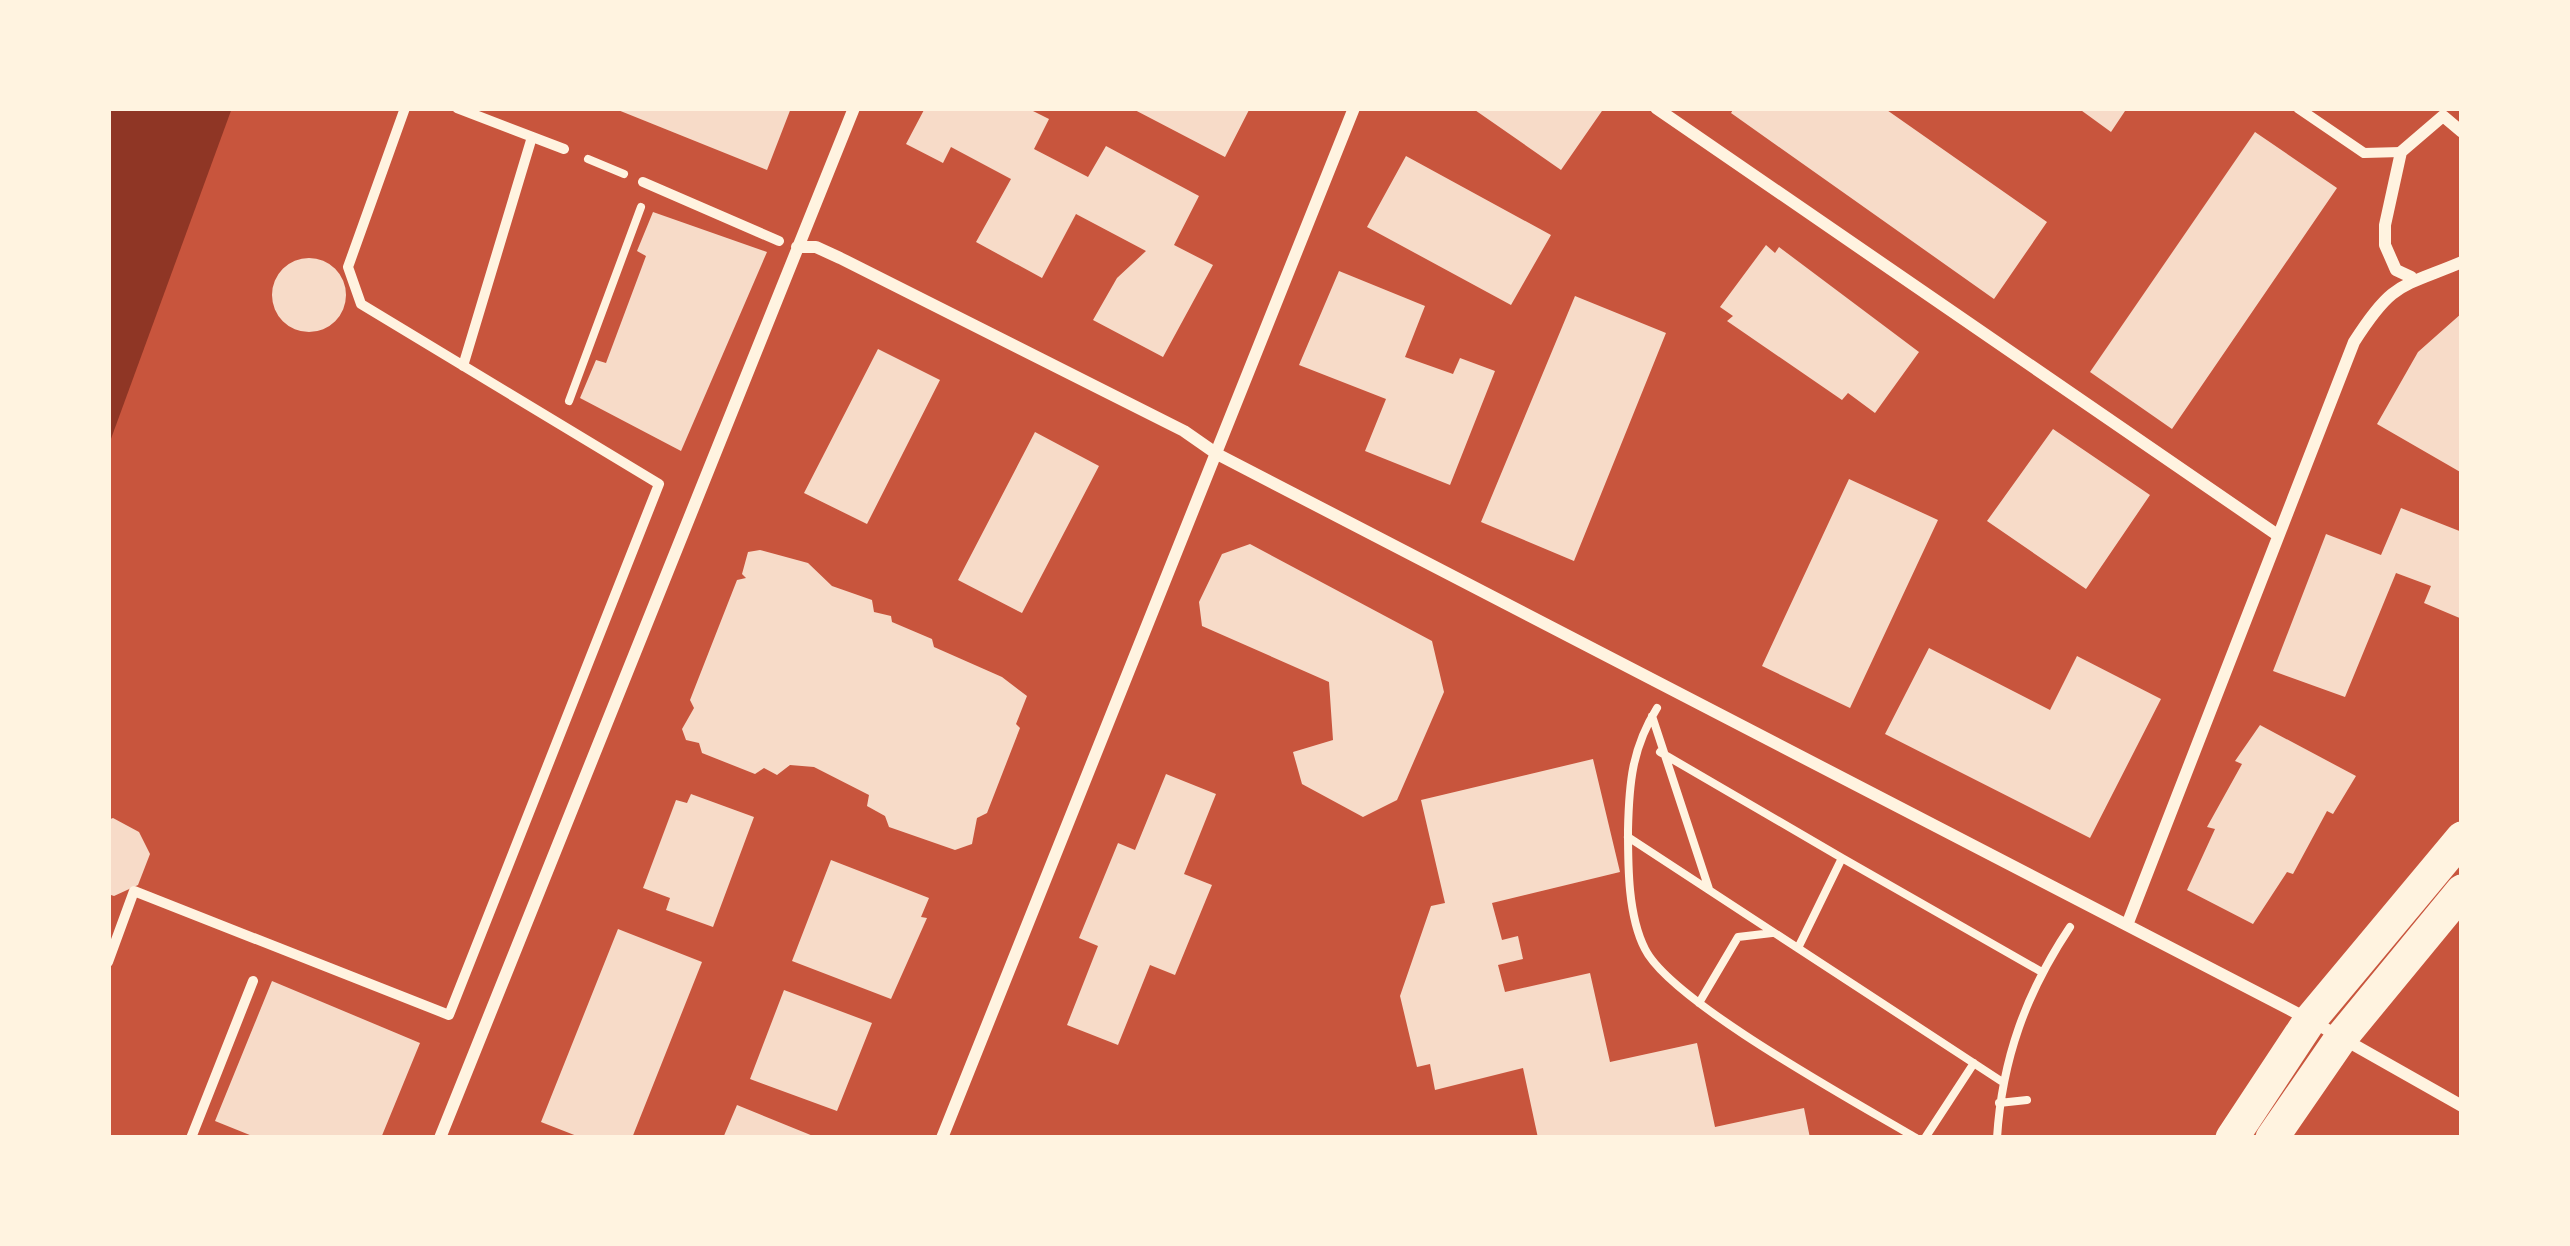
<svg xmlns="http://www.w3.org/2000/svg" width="2570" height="1246" font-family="Roboto,sans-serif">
  <rect width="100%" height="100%" fill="#c8553d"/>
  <path fill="#8f3625" d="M108 108H232L108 447Z"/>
  <path fill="#f7dbc8" d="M613 108H791L767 170Z
    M925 108H1027L1049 119 1034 149 1088 177 1106 146 1199 196 1174 245 1213 265 1163 357 1093 320 1117 278 1146 251 1076 214 1042 278 976 242 1011 179 951 147 943 163 906 144Z
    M1131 108H1250L1225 157Z
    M1472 108H1604L1561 170Z
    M1734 108H1884L2047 222 1994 299 1731 113Z
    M2078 108H2127L2111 132Z
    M2255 132 2337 188 2172 429 2090 372Z
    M1406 156 1551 235 1511 305 1367 227Z
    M653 212 767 252 681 451 580 398 596 360 606 363 646 256 637 251Z
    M1766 245 1775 253 1779 247 1919 352 1875 413 1848 393 1842 400 1727 321 1733 316 1720 307Z
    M272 295a37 37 0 1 1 74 0a37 37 0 1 1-74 0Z
    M1339 271 1425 306 1405 357 1453 374 1460 358 1495 371 1450 485 1365 451 1386 399 1299 365Z
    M1575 296 1666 333 1574 561 1481 522Z
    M2462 313V473L2377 424 2418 352Z
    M878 349 940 380 867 524 804 493Z
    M2053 429 2150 495 2086 589 1987 521Z
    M1035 432 1099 466 1022 613 958 580Z
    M1849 479 1938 520 1850 708 1762 666Z
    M2401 508 2462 532V619L2424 603 2431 586 2396 573 2345 697 2273 671 2326 534 2381 555Z
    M1250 544 1432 641 1444 692 1397 800 1363 817 1302 784 1293 752 1333 740 1329 682 1202 626 1199 602 1222 554Z
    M760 550 808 563 832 586 872 600 874 612 891 616 892 622 932 639 934 647 1002 677 1027 696 1016 724 1020 728 987 813 977 818 972 844 955 850 889 827 885 816 867 806 869 795 814 767 790 765 777 775 764 768 755 774 702 753 699 743 686 740 682 729 694 708 690 700 737 580 746 578 742 574 748 552Z
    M1929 648 2050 710 2077 656 2161 699 2090 838 1885 734Z
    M2260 725 2356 776 2333 814 2327 811 2293 874 2287 872 2253 924 2187 890 2215 829 2207 827 2242 764 2235 761Z
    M1593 759 1620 872 1492 903 1502 940 1518 936 1523 959 1498 965 1505 992 1590 973 1610 1062 1697 1043 1715 1127 1804 1108 1810 1138H1538L1523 1068 1435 1090 1430 1064 1417 1067 1400 996 1431 906 1445 903 1421 800Z
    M1166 774 1216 794 1184 874 1212 885 1175 975 1150 965 1118 1045 1067 1025 1098 946 1079 938 1118 843 1135 850Z
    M691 794 754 817 713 927 666 910 670 898 643 888 676 800 687 803Z
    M113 818 139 832 150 854 138 885 114 896 108 894V820Z
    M831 860 929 898 921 917 927 918 891 999 792 961Z
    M618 929 702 962 632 1138H582L541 1122Z
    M272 981 420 1043 381 1138H257L215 1121Z
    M784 990 872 1023 837 1111 750 1079Z
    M737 1105 818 1138H723Z"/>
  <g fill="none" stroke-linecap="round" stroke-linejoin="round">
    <path stroke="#fff3e0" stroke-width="8" d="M588 159 624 174
      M569 401 641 207
      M1657 708C1632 748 1629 783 1628 830 1628 867 1628 916 1645 949 1671 1002 1859 1104 1916 1138
      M1652 716 1709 889
      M1660 752 1842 858
      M1628 837 2001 1081
      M1798 948 1842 858 2040 971
      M1699 1003 1738 937 1772 933
      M1999 1103 2027 1100
      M1925 1138 1974 1063
      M1997 1138C2002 1059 2026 993 2070 927"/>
    <path stroke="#fff3e0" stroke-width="10" d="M457 108 564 149
      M2298 108 2364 153 2401 152
      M643 182 779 241
      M463 366 532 137
      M108 962 134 891 449 1015 659 484 361 304 348 267 405 108
      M191 1138 253 981"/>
    <path stroke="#fff3e0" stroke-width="12" d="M1656 108 2276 534
      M797 247H816L840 258 1184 431 1217 454 2310 1020 2462 1106
      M2411 277 2396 270 2385 245V225L2401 152 2443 116 2462 132
      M2127 925 2354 342C2393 281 2400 288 2462 262
      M440 1138 854 108
      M942 1138 1354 108"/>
    <path stroke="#fff3e0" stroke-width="33" d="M2232 1138 2310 1020 2462 838
      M2272 1138 2341 1038 2462 891"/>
  </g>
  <rect width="2570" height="1246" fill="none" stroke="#fff3e0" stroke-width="222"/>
</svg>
